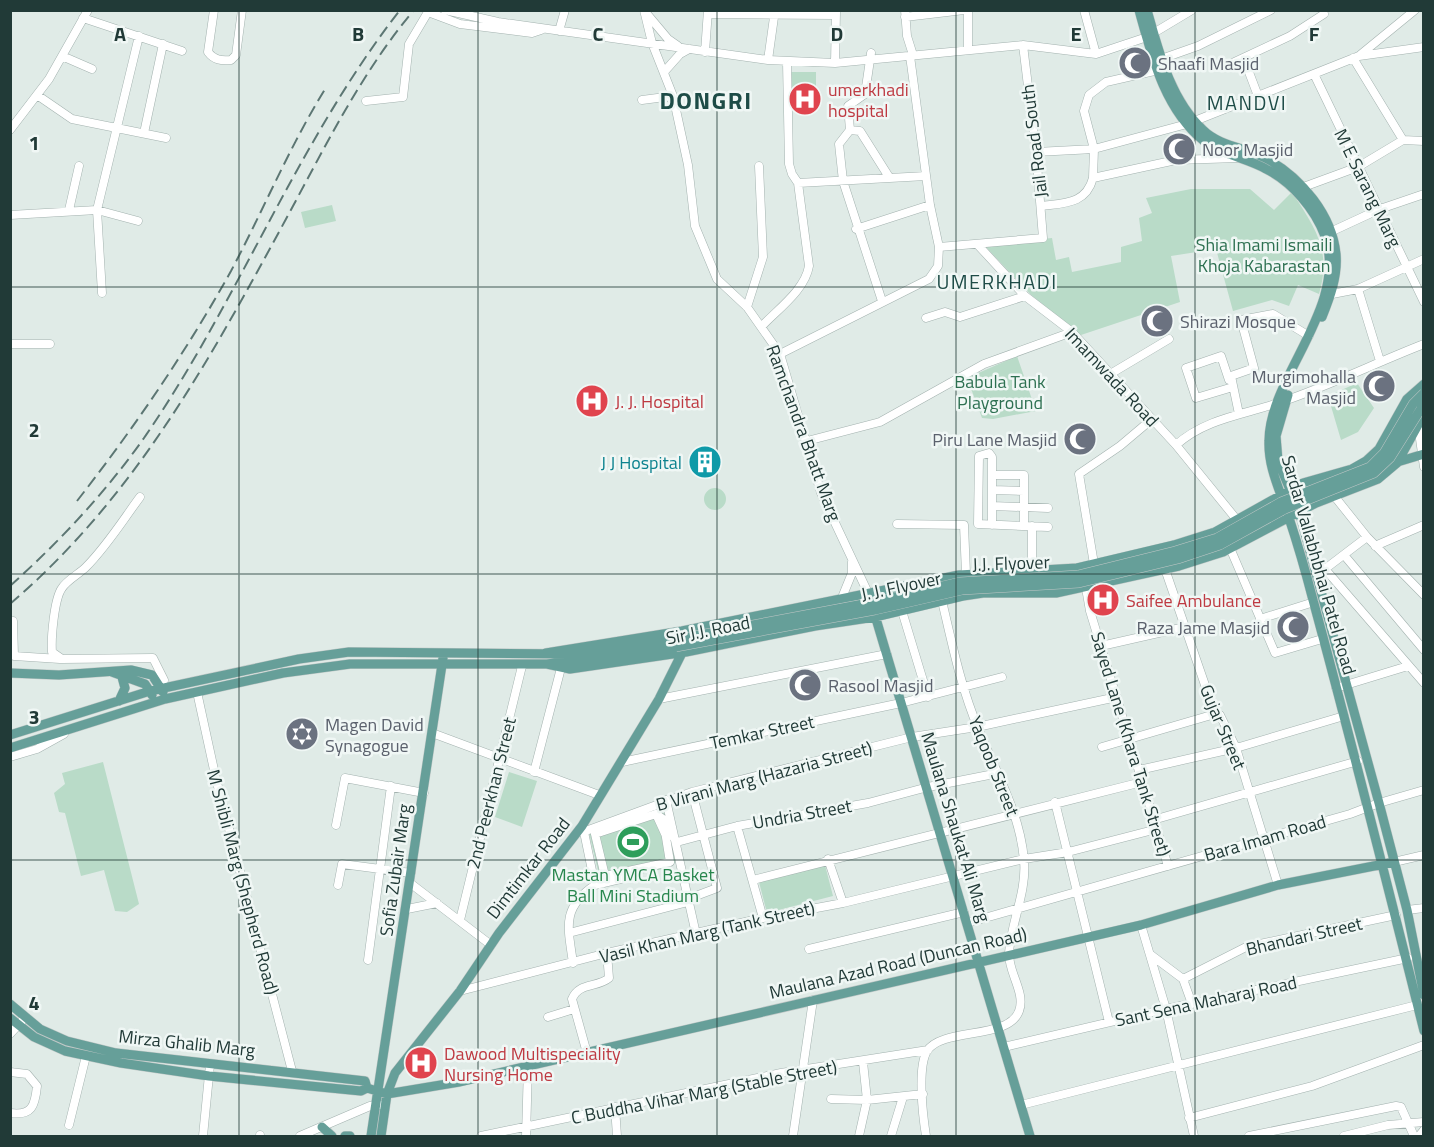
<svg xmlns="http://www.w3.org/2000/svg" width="1434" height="1147" font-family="'Titillium Web',sans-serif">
  <rect width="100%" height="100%" fill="#e0ebe7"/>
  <path fill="#b9dbc8" d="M791 72H816V88H791Z
    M1191 189H1250L1274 210 1292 192C1315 228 1332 250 1319 294L1298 285 1289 306 1272 300 1233 311 1216 249 1171 256 1180 302 1081 335 1031 295 984 245 1052 238 1056 260 1069 257 1072 272 1121 262V247L1142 241 1139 218 1152 213 1146 198Z
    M332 205 336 221 305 228 301 212Z
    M1017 356 1036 411 993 419 982 418 967 378Z
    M1357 383 1374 408 1358 432 1341 440 1328 396Z
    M704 499a11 11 0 1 1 22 0a11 11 0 1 1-22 0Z
    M103 762 139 904 127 912 115 911 104 870 81 876 65 813 59 812 54 793 65 784 62 773Z
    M509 772 537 781 522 827 495 817Z
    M655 809 668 815 676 862 667 868 601 883 588 829Z
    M825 865 833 896 767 913 759 882Z"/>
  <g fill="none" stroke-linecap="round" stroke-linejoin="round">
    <g stroke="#a3b2af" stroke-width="9">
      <path id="minor" d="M214 10 208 52C214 60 221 61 231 60L236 55 242 10
        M445 10 498 22 768 60 835 63 1023 45 1096 54 1147 37 1192 10
        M644 10 652 43 673 96 688 165 695 226 717 279 747 307 780 354 821 493 869 595
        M905 10 907 36 913 55
        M1084 10 1096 54
        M647 14 668 39 678 46
        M708 14 836 15
        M905 17 964 10
        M83 18 182 51
        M559 31 565 10
        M968 48V10
        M705 52 708 10
        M871 53 865 94 848 106 850 130 839 144 843 181 882 301
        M1360 55 1415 10
        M62 56 92 69
        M1353 58 1403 140
        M1161 59 1198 46 1271 10
        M1244 59 1258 96
        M768 60 775 10
        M835 63 836 12
        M1230 64 1290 36 1324 14
        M664 72 680 54 689 49
        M1314 74 1424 302
        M37 95 72 119 166 138
        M642 100 673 96
        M366 101 403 97 409 44 428 12 460 24 532 33 541 30
        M10 130 49 79 88 10
        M850 130 860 131 889 177
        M144 133 163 44
        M1036 152 1094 149 1187 124 1359 56 1424 47
        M1093 178 1094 149 1084 111 1089 95 1106 82 1163 69
        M798 183 926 176
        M1298 189 1358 167 1403 140 1424 141
        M1042 206C1065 203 1086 204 1093 178L1176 160 1238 158
        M69 210 79 166
        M10 215 97 210 138 221
        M856 229 930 205
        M1326 234 1380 209 1424 194
        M977 244 1025 296 1072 332 1176 445 1237 520
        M939 247 1043 238 1036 152 1023 45
        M1358 289 1380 361
        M102 293 97 210 139 36
        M1327 295 1358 289 1424 259
        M747 307 763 257 759 166
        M926 318 945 312 960 317 1025 296
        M762 326C778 309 805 290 809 266L798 183 792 174 789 164 787 62
        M10 344H50
        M780 354 929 279 938 266 939 247 930 205 910 56
        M1112 373 1169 339
        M1229 380 1221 356 1186 368 1196 398 1233 387
        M1239 414 1231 376 1254 368 1241 320 1273 314 1309 336
        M1418 425 1424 467
        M807 441 880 422 984 364 1072 332
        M1176 445C1205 419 1242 415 1278 403 1327 387 1375 363 1424 344
        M992 475H1024V526
        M992 490 1024 491
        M140 497C123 520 107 546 86 567 79 574 67 580 62 588 54 599 51 639 52 652L62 659 153 658 164 680
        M1335 497 1367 537 1424 595
        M992 506 1048 508
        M897 524 964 525 966 574
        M992 525V457L989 453 979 456 978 524 1048 527
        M1032 526V572
        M1375 546 1424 525
        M1230 548 1275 653 1322 639
        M1344 555 1424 650
        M1312 560 1325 569 1424 683
        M1094 564 1079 474 1120 446 1152 419
        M1165 569 1215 714 1220 715 1236 748 1278 885
        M1325 569 1367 537
        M1086 588 1090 611 1168 866
        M841 600 852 573V562
        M902 611 928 697
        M1260 619 1314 602
        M13 621 14 656 60 659
        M1101 646 1185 627
        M1336 688 1408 666
        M197 692 216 779 292 1071
        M659 699 887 654
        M432 733 599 795
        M1102 747 1215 714
        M10 757 37 749 64 734
        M622 762 901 703 1002 677
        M1139 770 1236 748 1344 716
        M534 772 561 668
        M666 800 696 934
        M1055 802 1109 1022
        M656 814 663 819 670 862 605 876 595 834 656 814 667 838
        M1153 820 1358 761
        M336 825 345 778 424 793
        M737 826 763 918
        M583 832 692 792 912 737 977 727 1117 697
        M677 842 737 826 868 803 928 787 999 773
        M828 859 843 903
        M1394 862 1424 855
        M753 880 1142 782
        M410 883 491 945
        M338 885 342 864 411 873
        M595 885 637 875
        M407 909 437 903
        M1407 910 1424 908
        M460 920 522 666
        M967 923 1350 814 1379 803 1424 790
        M1141 925 1166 1009 1194 1136
        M569 933 688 902 693 897 717 888 692 792
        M809 949 964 912
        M1151 955 1183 979 1192 1004
        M368 960 391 786
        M573 963C568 927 561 908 595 885L583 827
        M1183 979 1246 947 1396 915
        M460 991 607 953 763 918 843 903 1024 859 1068 852 1157 829
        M548 1017 574 1009
        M10 1034 22 1021
        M1004 1047 1166 1009 1408 958
        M587 1053 572 999C579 982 597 988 609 978L607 953
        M10 1072 27 1074 37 1086C35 1106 32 1116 10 1113
        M831 1099 867 1100 923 1094
        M1021 1105 1417 1005
        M615 1107 617 1136
        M1189 1118 1312 1086 1424 1045
        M69 1125 86 1056
        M260 1135V1136
        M203 1136 210 1065
        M300 1136 370 1106 380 1105
        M481 1136 781 1073 928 1050
        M526 1136 528 1066
        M793 1136 813 1000
        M859 1136 867 1100 863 1062
        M891 1136 903 1097
        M926 1136C923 1117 917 1068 927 1051 942 1027 1009 1040 1019 1011 1026 993 1008 972 1009 953 1011 922 1027 892 1024 860 1020 812 995 771 978 728 961 688 952 643 942 601
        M1249 1136 1396 1106 1401 1107 1414 1136
        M1344 1136 1388 1125 1424 1122
        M1419 1136 1424 1130"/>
    </g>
    <g stroke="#c1c8c7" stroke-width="10">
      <path id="major" d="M1139 10C1152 57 1165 110 1204 141 1222 155 1247 158 1266 169 1292 182 1315 209 1325 236 1349 307 1269 377 1269 441 1268 469 1281 492 1289 518 1298 545 1306 573 1313 600 1352 743 1388 887 1424 1031
        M1147 10C1159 52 1170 99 1203 130 1220 147 1249 148 1269 160 1302 179 1332 215 1336 254 1338 276 1330 297 1322 317
        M1288 395 1276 436 1278 461 1299 511 1379 803 1407 910 1424 995
        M1394 463 1424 454
        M874 612 1030 1136
        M546 653 682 631 959 575 1077 568 1174 545 1215 532 1303 483 1352 469 1366 461 1379 449 1407 399 1424 384
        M547 664 570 669 686 652 815 626 875 617 963 596 983 593H1056L1179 566 1223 552 1316 503 1378 479 1397 463 1424 414
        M112 672 145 684 152 695
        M10 673 59 675 131 670 152 675 163 692
        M119 701 125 688 122 677
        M10 735 150 691 299 659 349 652 568 654 673 640
        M10 748 165 699 283 673 350 664H547L676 647
        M10 1004 40 1029 67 1041 116 1053 365 1081 367 1088 387 1094 459 1082 1141 925 1278 885 1394 862
        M10 1018 34 1037 65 1051 121 1063 209 1076 361 1091 367 1088
        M322 1127 332 1136
        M345 1136H350
        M371 1136 443 658
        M381 1136 387 1094 395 1073 460 991 499 933 582 826 659 699 682 653"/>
    </g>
    <use href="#minor" stroke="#fff" stroke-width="8"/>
    <use href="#major" stroke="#669f99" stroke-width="9"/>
    <path stroke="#5c7673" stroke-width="2" stroke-dasharray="12 6" stroke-linecap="butt" d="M77 501C134 428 186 352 231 271 264 209 290 145 327 86
      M10 586C60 541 105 493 144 438 238 302 297 142 400 10
      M10 604C135 497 209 361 286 219 325 147 361 73 414 10"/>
    <g stroke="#c1c8c7" stroke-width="10" stroke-linecap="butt">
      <path id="major-bridge" d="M673 640 874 602 960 582 1078 575 1175 551 1217 538 1281 502 1370 467 1384 453 1413 404 1424 393
        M676 647 875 610 962 590 1079 583 1178 559 1220 545 1285 509 1374 473 1390 458 1424 404"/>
    </g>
    <use href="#major-bridge" stroke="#669f99" stroke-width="9"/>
  </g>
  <path fill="none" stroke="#213a37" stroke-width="1.5" stroke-opacity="0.55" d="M239 10V1136M478 10V1136M717 10V1136M956 10V1136M1195 10V1136M10 287H1424M10 574H1424M10 860H1424"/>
  <defs>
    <g id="mosque-disc" transform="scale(1.725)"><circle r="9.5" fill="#6b7280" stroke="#f0f7f5"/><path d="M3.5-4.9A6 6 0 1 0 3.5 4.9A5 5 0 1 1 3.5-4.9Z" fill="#fff"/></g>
    <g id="hospital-disc" transform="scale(1.725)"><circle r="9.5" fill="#e0444e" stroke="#f0f7f5"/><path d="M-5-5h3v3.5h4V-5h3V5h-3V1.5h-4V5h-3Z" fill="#fff"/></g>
    <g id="building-disc" transform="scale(1.725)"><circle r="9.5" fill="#0f9aa8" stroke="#f0f7f5"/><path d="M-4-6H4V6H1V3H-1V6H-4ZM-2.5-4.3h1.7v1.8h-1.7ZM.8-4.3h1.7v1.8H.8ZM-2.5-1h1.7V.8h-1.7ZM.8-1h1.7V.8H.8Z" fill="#fff"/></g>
    <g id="synagogue-disc" transform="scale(1.725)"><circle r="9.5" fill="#6b7280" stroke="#f0f7f5"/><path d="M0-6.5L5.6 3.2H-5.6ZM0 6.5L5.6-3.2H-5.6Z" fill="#fff"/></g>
    <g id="stadium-disc" transform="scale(1.725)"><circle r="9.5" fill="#2e9e5b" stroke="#f0f7f5"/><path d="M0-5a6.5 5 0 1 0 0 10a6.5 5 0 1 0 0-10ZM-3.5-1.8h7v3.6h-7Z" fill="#fff"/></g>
  </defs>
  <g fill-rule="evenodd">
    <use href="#mosque-disc" x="1135" y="63"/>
    <use href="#hospital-disc" x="805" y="99"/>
    <use href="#mosque-disc" x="1179" y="149"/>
    <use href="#mosque-disc" x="1157" y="321"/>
    <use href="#mosque-disc" x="1379" y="386"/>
    <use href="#hospital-disc" x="592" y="401"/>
    <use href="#mosque-disc" x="1080" y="439"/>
    <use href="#building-disc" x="705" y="462"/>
    <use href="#hospital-disc" x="1103" y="600"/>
    <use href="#mosque-disc" x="1293" y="627"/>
    <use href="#mosque-disc" x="805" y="685"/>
    <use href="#synagogue-disc" x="302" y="734"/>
    <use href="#stadium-disc" x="633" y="842"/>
    <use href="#hospital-disc" x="421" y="1063"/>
  </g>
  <g text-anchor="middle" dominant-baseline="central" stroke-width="5" stroke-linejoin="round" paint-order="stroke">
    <g font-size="18" fill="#5b616d" stroke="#f0f7f5" text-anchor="start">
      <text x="1158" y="63">Shaafi Masjid</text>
      <text x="1202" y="149">Noor Masjid</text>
      <text x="1180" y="321">Shirazi Mosque</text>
      <text x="1356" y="376" text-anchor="end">Murgimohalla<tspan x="1356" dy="21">Masjid</tspan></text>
      <text x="1057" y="439" text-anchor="end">Piru Lane Masjid</text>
      <text x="1270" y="627" text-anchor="end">Raza Jame Masjid</text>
      <text x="828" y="685">Rasool Masjid</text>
      <text x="325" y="724">Magen David<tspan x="325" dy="21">Synagogue</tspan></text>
    </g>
    <g font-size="18" fill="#be3a42" stroke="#f0f7f5" text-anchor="start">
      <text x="828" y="89">umerkhadi<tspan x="828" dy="21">hospital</tspan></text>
      <text x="615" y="401">J. J. Hospital</text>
      <text x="1126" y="600">Saifee Ambulance</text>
      <text x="444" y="1053">Dawood Multispeciality<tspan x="444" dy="21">Nursing Home</tspan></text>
    </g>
    <g font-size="18" fill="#213a37" stroke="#f0f7f5">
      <text transform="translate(1034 141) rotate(-97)">Jail Road South</text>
      <text transform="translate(1368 188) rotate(64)">M E Sarang Marg</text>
      <text transform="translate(1112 377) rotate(47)">Imamwada Road</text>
      <text transform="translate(804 433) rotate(70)">Ramchandra Bhatt Marg</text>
      <text transform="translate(1011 563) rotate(-2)">J.J. Flyover</text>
      <text transform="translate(1319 565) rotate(74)">Sardar Vallabhbhai Patel Road</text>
      <text transform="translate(901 586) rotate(-12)">J. J. Flyover</text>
      <text transform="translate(708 630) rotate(-11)">Sir J.J. Road</text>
      <text transform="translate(1223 727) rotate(67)">Gujar Street</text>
      <text transform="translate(762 732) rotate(-12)">Temkar Street</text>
      <text transform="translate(1131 744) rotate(73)">Sayed Lane (Khara Tank Street)</text>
      <text transform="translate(994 766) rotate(68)">Yaqoob Street</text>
      <text transform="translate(764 776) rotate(-15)">B Virani Marg (Hazaria Street)</text>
      <text transform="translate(491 793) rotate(-76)">2nd Peerkhan Street</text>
      <text transform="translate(802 814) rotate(-10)">Undria Street</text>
      <text transform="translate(956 827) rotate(73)">Maulana Shaukat Ali Marg</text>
      <text transform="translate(1265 838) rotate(-16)">Bara Imam Road</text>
      <text transform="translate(528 868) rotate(-52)">Dimtimkar Road</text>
      <text transform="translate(395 870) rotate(-82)">Sofia Zubair Marg</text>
      <text transform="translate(243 882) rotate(75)">M Shibli Marg (Shepherd Road)</text>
      <text transform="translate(707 932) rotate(-13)">Vasil Khan Marg (Tank Street)</text>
      <text transform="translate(1304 936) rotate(-13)">Bhandari Street</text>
      <text transform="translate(898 963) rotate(-13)">Maulana Azad Road (Duncan Road)</text>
      <text transform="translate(1206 1001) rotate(-12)">Sant Sena Maharaj Road</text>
      <text transform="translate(187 1043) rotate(6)">Mirza Ghalib Marg</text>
      <text transform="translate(704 1092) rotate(-11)">C Buddha Vihar Marg (Stable Street)</text>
    </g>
    <g font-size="18" fill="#2d7051" stroke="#f0f7f5">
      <text x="1264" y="244">Shia Imami Ismaili<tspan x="1264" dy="21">Khoja Kabarastan</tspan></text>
      <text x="1000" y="381">Babula Tank<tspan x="1000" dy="21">Playground</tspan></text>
    </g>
    <g font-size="18" fill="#0d838f" stroke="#f0f7f5" text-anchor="end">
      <text x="682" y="462">J J Hospital</text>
    </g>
    <g font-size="18" fill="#27864d" stroke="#f0f7f5">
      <text x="633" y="874">Mastan YMCA Basket<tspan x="633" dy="21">Ball Mini Stadium</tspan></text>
    </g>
    <g font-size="20" letter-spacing="1.5" fill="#1e4c47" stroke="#f0f7f5">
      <text x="1247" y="102">MANDVI</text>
      <text x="997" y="281">UMERKHADI</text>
    </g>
    <g font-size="24" font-weight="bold" letter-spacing="1.5" fill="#1e4c47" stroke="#f0f7f5">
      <text x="706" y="100">DONGRI</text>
    </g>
  </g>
  <g font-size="20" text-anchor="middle" font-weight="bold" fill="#213a37" stroke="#f0f7f5" stroke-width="5" stroke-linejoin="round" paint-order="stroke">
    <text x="120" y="41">A</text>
    <text x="358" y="41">B</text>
    <text x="598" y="41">C</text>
    <text x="837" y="41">D</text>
    <text x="1076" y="41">E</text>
    <text x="1314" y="41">F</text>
    <text x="34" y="150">1</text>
    <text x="34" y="437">2</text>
    <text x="34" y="724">3</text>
    <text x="34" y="1010">4</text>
  </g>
  <rect width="1434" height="1147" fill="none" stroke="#213a37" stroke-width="24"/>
</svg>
